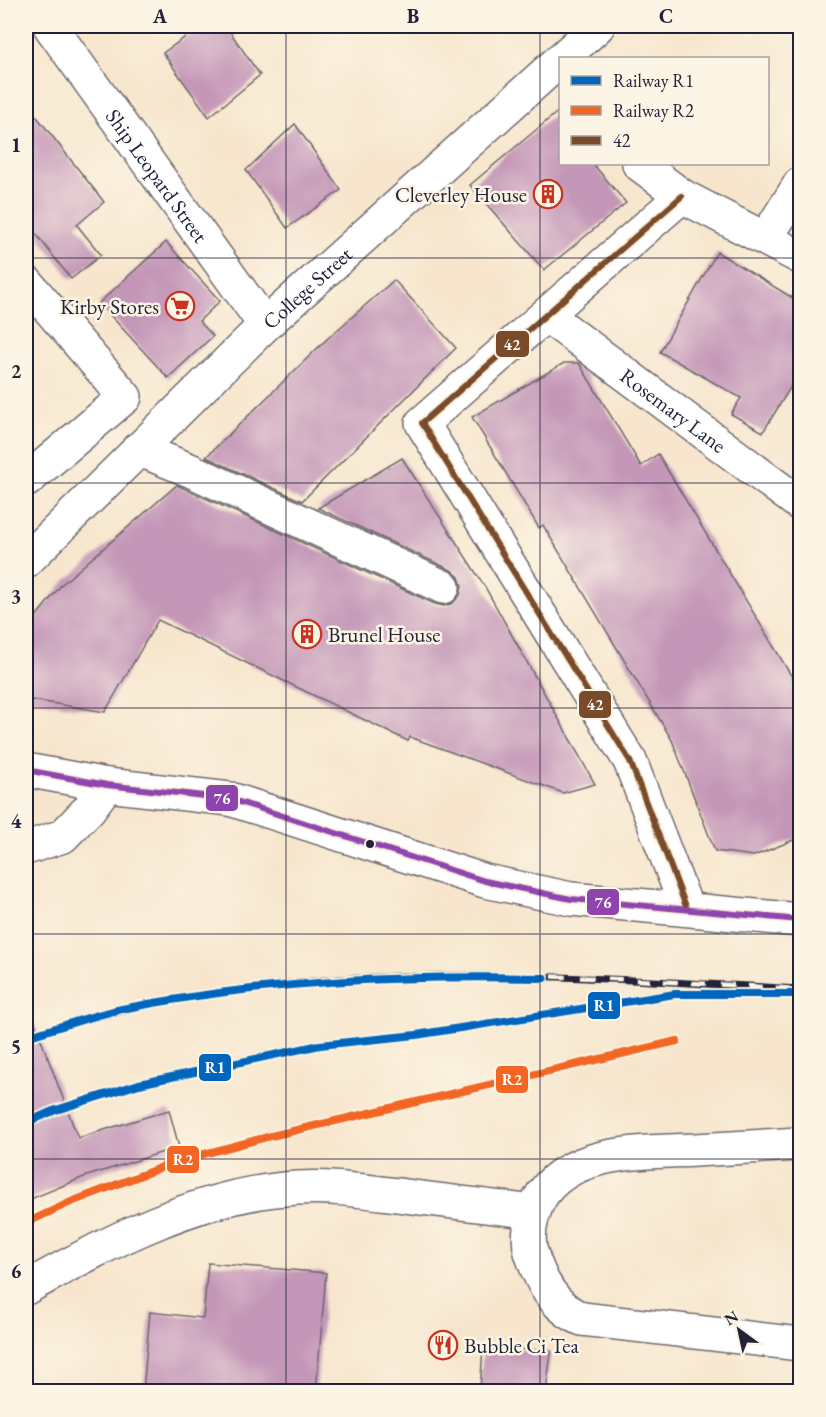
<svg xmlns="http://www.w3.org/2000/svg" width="826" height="1417" font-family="'EB Garamond',serif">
  <rect width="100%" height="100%" fill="#fcf5e5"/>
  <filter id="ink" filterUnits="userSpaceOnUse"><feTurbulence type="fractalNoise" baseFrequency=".0167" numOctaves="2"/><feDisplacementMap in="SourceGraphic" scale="12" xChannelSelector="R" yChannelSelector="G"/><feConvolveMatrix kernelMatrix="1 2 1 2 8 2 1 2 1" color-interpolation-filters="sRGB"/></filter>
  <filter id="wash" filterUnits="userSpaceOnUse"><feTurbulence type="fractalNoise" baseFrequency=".008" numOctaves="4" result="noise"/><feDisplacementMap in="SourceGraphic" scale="24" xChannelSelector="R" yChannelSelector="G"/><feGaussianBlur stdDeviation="1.35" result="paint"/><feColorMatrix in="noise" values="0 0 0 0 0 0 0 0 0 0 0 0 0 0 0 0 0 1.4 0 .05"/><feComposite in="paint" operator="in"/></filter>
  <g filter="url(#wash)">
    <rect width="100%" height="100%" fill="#f7e6cd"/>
    <path fill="#f7e6cd" d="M134 994 189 1186 26 1250V1017Z"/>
    <g id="blocks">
      <path fill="#c497b8" d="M201 26H226L260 75 209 117 163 53Z
        M26 103 104 202 77 225 101 255 71 279 26 221Z
        M561 109V164H593L626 203 544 270 470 185Z
        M295 124 341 190 287 228 246 170Z
        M166 242 220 301 199 321 213 336 168 378 99 303Z
        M717 252 801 303V370L763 432 731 414 741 398 660 352Z
        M394 280 456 348 302 501 206 457 327 339Z
        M564 363H579L641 466 658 454 801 692V837L754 856 715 851 672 740 543 525 539 528 472 417Z
        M402 458 485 587 595 784 563 793 410 737 408 741 158 620 105 712 26 699V629L62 584 177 485 435 604 444 606 453 603 460 595 462 586 459 577 451 570 318 508Z
        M26 1008H29L78 1138 169 1110 179 1147 84 1177 26 1201Z
        M208 1263 326 1273 316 1392H143L150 1312 203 1318Z
        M483 1346 551 1352 546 1392H480Z"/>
    </g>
  </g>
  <g filter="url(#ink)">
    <use href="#blocks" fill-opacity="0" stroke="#6d676e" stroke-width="1.5"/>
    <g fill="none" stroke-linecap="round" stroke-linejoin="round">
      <g stroke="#6d676e" stroke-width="36">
        <g id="minor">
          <path id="s1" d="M50 26 265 325"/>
          <path d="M639 164 682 196 800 257"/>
          <path d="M682 196 422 423 630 761 687 909"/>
          <path d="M766 238 800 184"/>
          <path d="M26 282 125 397 27 480 26 478"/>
          <path id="s2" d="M546 315 800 504"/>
          <path d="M138 449 192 471 443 587"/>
          <path id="s3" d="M26 561 265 325 598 26"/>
          <path d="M26 848 63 836 89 809 107 785"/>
          <path d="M800 1144C765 1146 730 1148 695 1150 641 1153 556 1148 534 1211 530 1224 527 1238 531 1252 540 1280 553 1307 582 1319L800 1344"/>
          <path d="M26 1288C109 1242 200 1193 298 1188 331 1186 364 1191 398 1195 443 1201 488 1206 534 1212"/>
        </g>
      </g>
      <g stroke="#6d676e" stroke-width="36">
        <path id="major" d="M26 770 107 785 230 799 485 881 571 899 800 920"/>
      </g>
      <use href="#minor" stroke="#fff" stroke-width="33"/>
      <use href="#major" stroke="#fff" stroke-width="33"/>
      <g stroke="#22223b" stroke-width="7">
        <path id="rail" d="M26 1037C95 1017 161 1000 233 990 420 963 613 979 800 989"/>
      </g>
      <use href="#rail" stroke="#fcf5e5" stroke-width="4.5" stroke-dasharray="14" stroke-linecap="butt"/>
      <g stroke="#fcf5e5" stroke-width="10">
        <path id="bus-1" d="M682 196 422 423 630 761 687 909"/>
      </g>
      <g stroke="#fcf5e5" stroke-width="10">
        <path id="bus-2" d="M26 770 107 785 230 799 485 881 571 899 800 920"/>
      </g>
      <use href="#bus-1" stroke="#7a4b2a" stroke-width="6"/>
      <use href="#bus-2" stroke="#8e44ad" stroke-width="6"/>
      <g stroke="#fcf5e5" stroke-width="12">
        <path id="rail-1" d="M26 1037C57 1028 90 1016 122 1009 262 981 402 975 544 978
          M26 1123 53 1111 139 1084 320 1045 416 1035 675 994H800"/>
      </g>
      <g stroke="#fcf5e5" stroke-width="12">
        <path id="rail-2" d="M26 1223 71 1202 178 1161 267 1137 677 1041"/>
      </g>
      <use href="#rail-1" stroke="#0065bd" stroke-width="8"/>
      <use href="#rail-2" stroke="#f26522" stroke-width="8"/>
    </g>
  </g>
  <path fill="none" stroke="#22223b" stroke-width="1.5" stroke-opacity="0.55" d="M286 26V1392M540 26V1392M26 258H800M26 483H800M26 708H800M26 934H800M26 1159H800"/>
  <defs>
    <g id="building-ring" transform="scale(1.5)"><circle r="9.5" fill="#fcf5e5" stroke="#c8321e" stroke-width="1.5"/><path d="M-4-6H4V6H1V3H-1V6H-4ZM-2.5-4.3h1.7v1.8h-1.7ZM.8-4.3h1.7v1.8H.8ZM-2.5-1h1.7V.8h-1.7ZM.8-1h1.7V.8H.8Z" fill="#c8321e"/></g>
    <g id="supermarket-ring" transform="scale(1.5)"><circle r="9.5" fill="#fcf5e5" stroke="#c8321e" stroke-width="1.5"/><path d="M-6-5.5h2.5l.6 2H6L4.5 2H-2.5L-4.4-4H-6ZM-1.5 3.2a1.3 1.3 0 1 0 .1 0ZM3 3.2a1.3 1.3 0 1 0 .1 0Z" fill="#c8321e"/></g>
    <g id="restaurant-ring" transform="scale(1.5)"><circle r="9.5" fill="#fcf5e5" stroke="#c8321e" stroke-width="1.5"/><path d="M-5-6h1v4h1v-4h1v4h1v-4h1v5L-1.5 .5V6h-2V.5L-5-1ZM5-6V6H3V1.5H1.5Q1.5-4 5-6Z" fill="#c8321e"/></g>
  </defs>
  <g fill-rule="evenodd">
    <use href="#building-ring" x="548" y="194"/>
    <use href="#supermarket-ring" x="180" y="306"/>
    <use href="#building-ring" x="307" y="634"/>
    <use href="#restaurant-ring" x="443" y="1345"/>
  </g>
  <circle fill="#22223b" stroke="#fcf5e5" stroke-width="2" cx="370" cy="844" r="5"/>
  <g text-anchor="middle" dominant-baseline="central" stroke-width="5" stroke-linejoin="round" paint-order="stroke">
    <g font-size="21" fill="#22223b" stroke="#fcf5e5">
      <text stroke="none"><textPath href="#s1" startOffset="184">Ship Leopard Street</textPath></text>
      <text stroke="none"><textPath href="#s3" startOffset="392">College Street</textPath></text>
      <text stroke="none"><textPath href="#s2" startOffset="159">Rosemary Lane</textPath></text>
    </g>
    <g font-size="21" fill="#22223b" stroke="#fcf5e5" text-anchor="end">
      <text x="527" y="194">Cleverley House</text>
      <text x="159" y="306">Kirby Stores</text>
      <text x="328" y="634" text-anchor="start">Brunel House</text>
      <text x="464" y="1345" text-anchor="start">Bubble Ci Tea</text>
    </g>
  </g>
  <g stroke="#fcf5e5" stroke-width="2">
    <rect x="495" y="330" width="35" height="28" rx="6" fill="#7a4b2a"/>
    <rect x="578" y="690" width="34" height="29" rx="6" fill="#7a4b2a"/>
    <rect x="205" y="784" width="34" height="28" rx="6" fill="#8e44ad"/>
    <rect x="586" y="888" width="34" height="28" rx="6" fill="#8e44ad"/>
    <rect x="587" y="991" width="34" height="29" rx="6" fill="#0065bd"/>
    <rect x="198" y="1053" width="34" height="29" rx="6" fill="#0065bd"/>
    <rect x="495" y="1065" width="34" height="29" rx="6" fill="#f26522"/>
    <rect x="166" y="1145" width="34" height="29" rx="6" fill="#f26522"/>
  </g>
  <g font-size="16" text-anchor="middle" font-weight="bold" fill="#fff">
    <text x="512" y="350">42</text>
    <text x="595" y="710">42</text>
    <text x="222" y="804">76</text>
    <text x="603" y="908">76</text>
    <text x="604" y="1011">R1</text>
    <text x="215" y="1073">R1</text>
    <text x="512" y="1085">R2</text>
    <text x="183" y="1165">R2</text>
  </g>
  <rect width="826" height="1417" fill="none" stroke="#fcf5e5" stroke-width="66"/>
  <rect x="559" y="57" width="210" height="108" fill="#fcf5e5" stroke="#a5a1a1" stroke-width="1.5"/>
  <rect x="571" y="76" width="30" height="9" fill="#0065bd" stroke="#a5a1a1" stroke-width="1.5"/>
  <text x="613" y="87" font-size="18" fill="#22223b">Railway R1</text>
  <rect x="571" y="106" width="30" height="9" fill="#f26522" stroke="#a5a1a1" stroke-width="1.5"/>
  <text x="613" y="117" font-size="18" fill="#22223b">Railway R2</text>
  <rect x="571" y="136" width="30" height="9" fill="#7a4b2a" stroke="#a5a1a1" stroke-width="1.5"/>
  <text x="613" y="147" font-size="18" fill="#22223b">42</text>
  <g transform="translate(739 1330) rotate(327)" stroke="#fcf5e5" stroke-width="4.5" paint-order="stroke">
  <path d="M0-4.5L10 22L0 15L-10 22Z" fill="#22223b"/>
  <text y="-9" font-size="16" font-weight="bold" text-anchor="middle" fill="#22223b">N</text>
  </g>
  <rect x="33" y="33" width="760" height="1351" fill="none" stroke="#22223b" stroke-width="2"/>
  <g font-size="20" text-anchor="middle" font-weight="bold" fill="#22223b">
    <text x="160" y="23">A</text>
    <text x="413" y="23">B</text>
    <text x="666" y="23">C</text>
    <text x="16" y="152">1</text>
    <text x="16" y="378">2</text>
    <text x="16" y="603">3</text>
    <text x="16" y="828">4</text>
    <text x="16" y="1053">5</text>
    <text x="16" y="1278">6</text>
  </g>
</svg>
